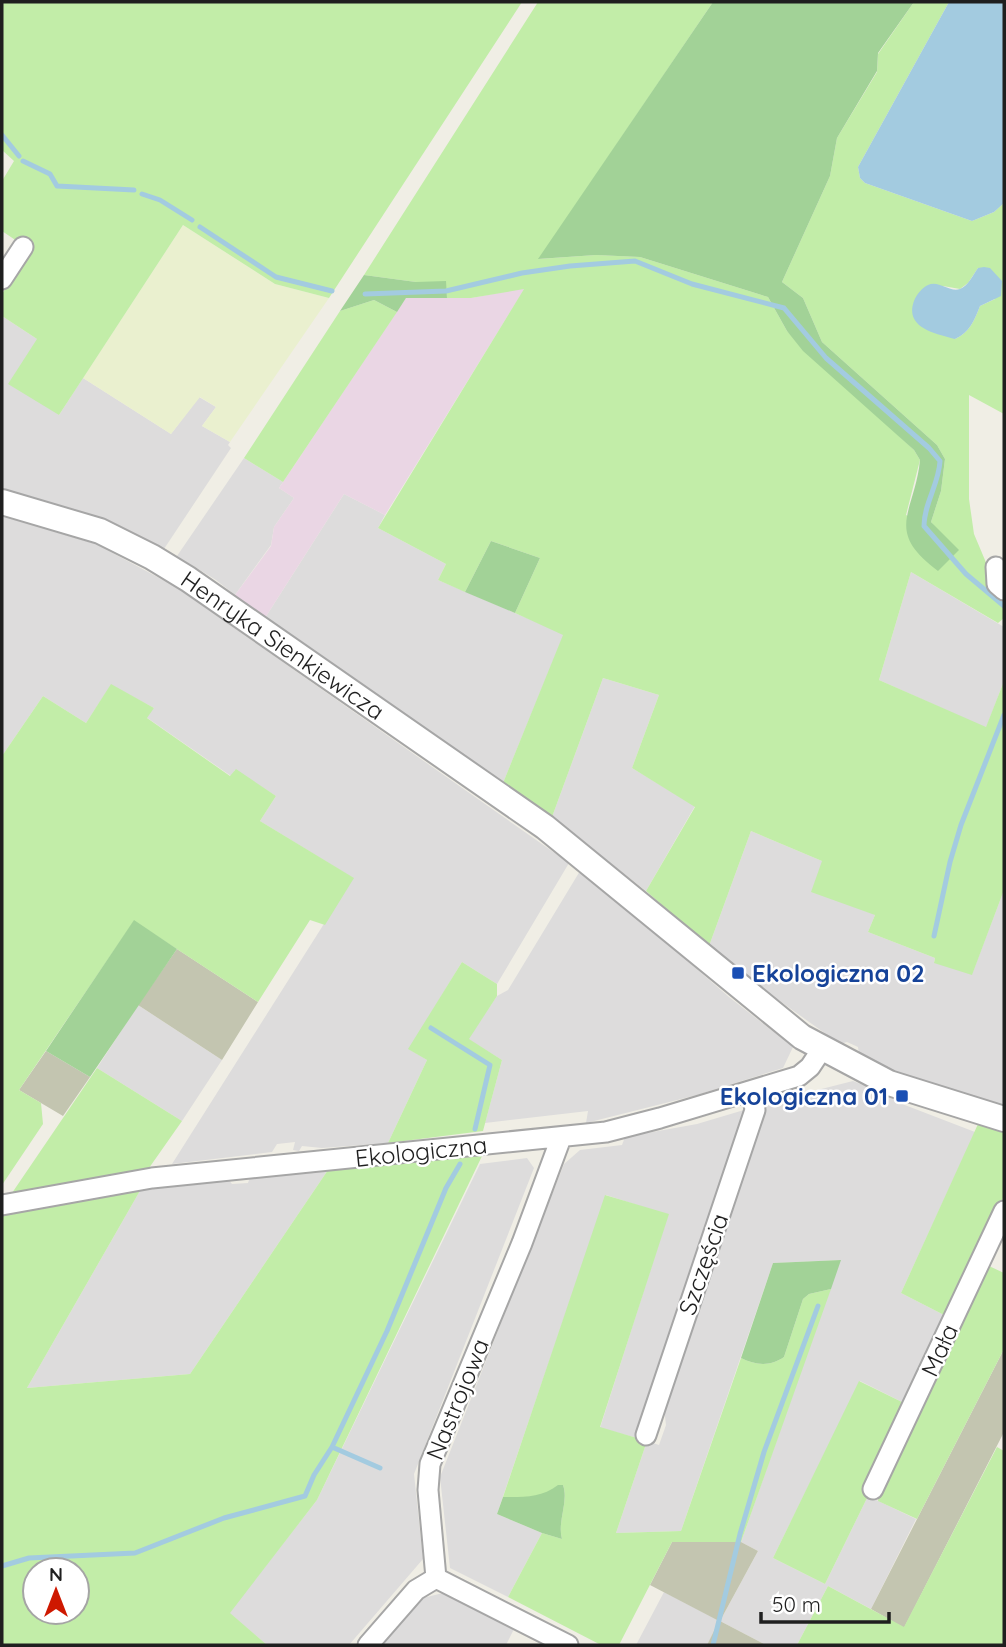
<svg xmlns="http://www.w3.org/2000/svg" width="1006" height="1647" font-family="Quicksand,sans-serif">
  <rect width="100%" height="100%" fill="#f0eee5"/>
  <path fill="#dddcdc" d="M2 316 37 339 59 415 83 378 171 434 199 397 216 407 202 426 230 442 228 445 231 448 164 549 114 523 2 489Z
    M244 458 283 482 279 488 294 498 274 527 271 545 235 595 216 580 177 556Z
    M344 494 385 515 378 528 446 564 438 580 564 634 503 783 265 618Z
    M2 516 96 544 176 587 569 863 497 984 462 962 409 1049 427 1060 388 1143 322 1148 302 1146 299 1151 293 1150 295 1142 277 1144 272 1152 172 1164 353 878 260 821 276 796 235 770 231 776 146 717 154 708 111 685 86 723 43 696 2 756Z
    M911 572 1004 627V681L986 728 879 680Z
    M603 678 659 695 632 768 695 806 646 891 552 817Z
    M751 831 822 861 875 915 868 932 935 958 934 962 972 974 1004 890V1105L900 1075 859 1054 858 1047 847 1042 840 1044 756 984 709 946Z
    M580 871 608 892 729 997 793 1047 783 1068 697 1095 586 1123 588 1111 485 1123 502 1060 468 1039 497 996 508 990Z
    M138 1005 222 1060 182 1121 97 1068Z
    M853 1081 898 1099 897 1102 975 1132 901 1293 946 1316 904 1403 860 1381 773 1558 825 1584 868 1496 916 1519 871 1609 828 1586 797 1645H766L720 1621 707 1645H636L664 1592 720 1621 758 1551 741 1542 840 1260 773 1263 681 1531 616 1533 647 1441 659 1445 666 1425 664 1408 766 1103Z
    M744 1110 748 1114 637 1438 600 1428 668 1215 606 1195 497 1514 542 1533 508 1597 450 1568 440 1477 564 1164 580 1150 622 1145 625 1137 697 1124Z
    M527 1158 534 1168 414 1474 423 1559 349 1645H267L229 1613 317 1500 480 1164Z
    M328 1170 190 1374 27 1388 141 1189 228 1179 232 1184 248 1183 250 1177Z
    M443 1593 514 1629 506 1645H382L423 1598Z"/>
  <path fill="#ead6e4" d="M525 288 385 515 344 494 265 618 235 595 271 546 274 527 294 498 279 488 406 298H471Z"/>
  <path fill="#c3c5b0" d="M177 949 258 1002 222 1060 138 1005Z
    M46 1051 90 1077 63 1116 19 1090Z
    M1004 1349V1432L904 1628 871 1609Z
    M672 1542H741L758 1551 720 1621 766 1645H707L719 1621 650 1585Z"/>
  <path fill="#eaf0cf" d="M183 225 275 284 329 298 230 442 202 426 216 407 200 397 171 434 83 378Z"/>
  <path fill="#c2eda8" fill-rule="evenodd" d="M2 2H522L329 298 275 284 183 225 59 415 8 384 37 339 2 316V294L30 250 2 231V181L14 161 2 150Z
    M538 2H713L539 259 596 255 640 257 768 297 787 331 914 450 920 460 906 515 939 532 931 522 941 491 945 459 937 445 822 342 803 298 782 282 830 176 837 138 877 72 878 54 914 2H949L858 167 860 178 865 183 972 221 994 212 1004 203V414L969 395V499L974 534 990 572 1004 595V618L998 623 911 572 879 680 986 727 1004 681V890L972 975 934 963 935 958 868 932 875 915 811 892 822 861 751 831 709 946 646 891 695 807 632 768 659 695 603 678 552 817 503 783 563 635 515 613 540 558 491 541 465 592 438 580 446 564 378 528 524 289 471 298H447L445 282H416L364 275ZM978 268 995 299 980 306C974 321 970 332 955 339L943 286 960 289 968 283Z
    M374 300 397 312 283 482 244 458 340 311Z
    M111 684 154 708 147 718 230 776 236 769 276 796 260 821 354 878 325 925 310 920 258 1002 134 921 19 1090 41 1103 43 1124 2 1185V756L43 696 86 723Z
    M462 962 497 984V996L469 1039 502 1060 483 1131 388 1143 427 1060 408 1049Z
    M97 1068 182 1121 149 1168 12 1193Z
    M978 1124 1004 1131V1196L946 1316 901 1293Z
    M482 1156 317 1500 230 1613 267 1645H2V1215L141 1189 27 1388 190 1374 328 1170ZM35 1570H77V1612H35Z
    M605 1195 669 1214 600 1427 647 1441 616 1533 681 1531 741 1358C755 1365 770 1367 784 1357L803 1299 809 1294 831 1289 741 1542H672L619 1645H601L508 1597 542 1533 562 1539C557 1521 569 1502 563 1485 556 1485 555 1489 548 1492 534 1499 518 1497 503 1497Z
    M989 1266 1004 1273V1349L917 1519 878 1501 879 1491Z
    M859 1381 904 1403 868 1496 825 1584 773 1558Z
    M997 1447 1004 1451V1645H797L828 1586 904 1627Z"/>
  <path fill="#a2d297" d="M713 2H914L878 53 877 71 837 138 830 176 782 282 803 298 822 342 937 445 945 459 941 491 931 522 959 550 938 571C883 530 915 513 920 460L914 450 803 351 787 331 768 297 640 257 596 255 538 259Z
    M364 275 416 282 446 281 447 298H406L397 312 374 300 340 311Z
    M491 541 540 558 515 613 465 592Z
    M134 920 177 949 90 1077 46 1051Z
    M841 1260 831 1289 809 1294 803 1299 784 1357C770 1367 755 1365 741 1358L773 1263Z
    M558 1485H563C569 1502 557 1521 562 1539L542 1533 497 1514 503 1497C523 1497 541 1498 558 1485Z"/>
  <path fill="#a3cbe0" d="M949 2H1004V203L994 212 972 221 865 183 860 178 858 167Z
    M984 267 990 268 1002 281 1001 296 980 306C974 321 970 332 955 339 936 334 904 328 914 301 916 295 923 287 928 285 939 280 950 293 960 289 968 286 973 275 978 268Z"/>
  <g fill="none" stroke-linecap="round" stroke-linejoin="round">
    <path stroke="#a3cbe0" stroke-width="5" d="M2 135 19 156
      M23 161 50 174 57 186 134 190
      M142 194 160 200 192 220
      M200 227 276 277 332 291
      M365 294 446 291 522 273 570 266 635 261 692 284 784 308 826 358 929 448 940 461C939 484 924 503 924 526L966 574 1004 606
      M934 936 950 862 961 825 1004 715
      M431 1028 490 1065 475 1129
      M332 1447 380 1468
      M2 1566 29 1558 135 1553 224 1518 305 1496 314 1475 332 1447 387 1331 446 1188 460 1164
      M713 1645 740 1534 764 1452 818 1306"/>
    <g stroke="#a6a6a6" stroke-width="23">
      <path id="minor" d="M2 279 23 247
        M996 567 997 584 1004 590
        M2 1205 152 1178 606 1132 660 1118 799 1076 810 1067 822 1049
        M646 1435 755 1110 752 1092
        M873 1489 1004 1211
        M436 1578 428 1490 430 1464 522 1243 561 1138
        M436 1578 568 1645
        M368 1645 416 1590 436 1578"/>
    </g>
    <g stroke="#a6a6a6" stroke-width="28">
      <g id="tertiary">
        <path id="s1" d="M2 502 100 531 152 557 188 579 545 827 802 1037 889 1083 1004 1119"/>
      </g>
    </g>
    <use href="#minor" stroke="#fff" stroke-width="19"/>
    <use href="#tertiary" stroke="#fff" stroke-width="24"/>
  </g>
  <g fill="#1a4fb4" stroke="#fff" stroke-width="2.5">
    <rect x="731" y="966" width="14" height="14" rx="3.5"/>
    <rect x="895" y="1089" width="14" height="14" rx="3.5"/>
  </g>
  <g text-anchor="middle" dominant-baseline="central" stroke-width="5" stroke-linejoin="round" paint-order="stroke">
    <g font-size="24" fill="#1f1f1f" stroke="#fff">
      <text stroke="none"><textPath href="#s1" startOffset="318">Henryka Sienkiewicza</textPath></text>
      <text transform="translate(421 1151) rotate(-6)">Ekologiczna</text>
      <text transform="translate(703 1264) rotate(-71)">Szczęścia</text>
      <text transform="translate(939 1350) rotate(-65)">Mała</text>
      <text transform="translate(457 1399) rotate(-68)">Nastrojowa</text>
    </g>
    <g font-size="24" font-weight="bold" fill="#164399" stroke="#fff" text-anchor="start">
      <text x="752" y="973">Ekologiczna 02</text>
      <text x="888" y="1096" text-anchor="end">Ekologiczna 01</text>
    </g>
  </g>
  <rect width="1006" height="1647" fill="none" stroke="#1f1f1f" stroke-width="7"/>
  <g transform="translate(56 1591)"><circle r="33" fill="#ffffff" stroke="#a5a5a5" stroke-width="2"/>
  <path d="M0-5L12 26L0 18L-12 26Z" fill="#ce1800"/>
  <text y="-10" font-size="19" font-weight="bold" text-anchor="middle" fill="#1f1f1f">N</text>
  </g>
  <path d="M761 1612v10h128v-10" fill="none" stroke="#1f1f1f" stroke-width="3.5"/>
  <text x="772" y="1612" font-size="21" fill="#1f1f1f" stroke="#ffffff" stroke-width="5" paint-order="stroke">50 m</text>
</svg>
